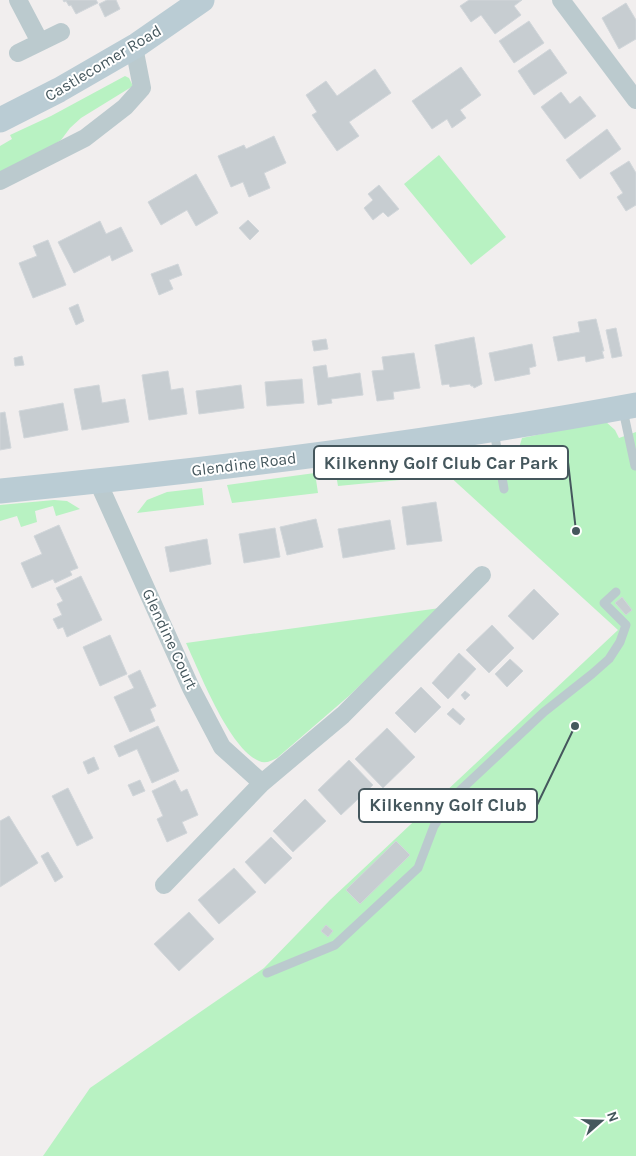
<svg xmlns="http://www.w3.org/2000/svg" width="636" height="1156" font-family="Karla,sans-serif">
  <rect width="100%" height="100%" fill="#f1eeee"/>
  <path fill="#b8f2c2" d="M125 76 129 78 133 86 81 118 70 128 61 140 34 158 0 173V146L12 139 10 135 51 116Z
    M439 155 506 237 471 265 404 184Z
    M605 421 615 430 619 438 636 432V1156H43L90 1088 264 968 330 900 618 630 447 474 439 451 485 450 493 455 502 464 516 458 522 438Z
    M425 456 431 477 338 486 335 469Z
    M315 473 318 493 232 503 227 485Z
    M202 488 204 505 137 513 147 500 167 492Z
    M54 500 67 501 80 509 56 516 53 506 35 511 37 522 21 527 17 516 0 521V505Z
    M440 608 350 695 277 758C271 761 265 764 259 761 229 748 200 673 186 643Z"/>
  <path fill="#c7cdd1" stroke="#d1d6da" d="M63 0H96L98 3 76 14 71 5 69 6 66 1 64 2Z
    M107 0H116L120 9 105 17 99 4Z
    M469 0H522L514 6 521 15 495 34 481 15 471 22 460 6Z
    M626 3 636 20V39L619 49 602 18Z
    M529 21 544 43 514 63 499 41Z
    M550 49 567 73 534 95 518 71Z
    M461 67 481 95 460 110 466 118 452 128 447 119 432 129 412 101Z
    M375 69 391 93 349 122 359 136 337 151 312 115 317 112 306 95 326 81 337 96Z
    M561 92 570 104 580 96 596 116 565 139 541 107Z
    M607 129 621 149 580 179 566 160Z
    M274 136 286 163 264 173 270 188 249 197 243 182 231 187 218 156 244 145 246 149Z
    M629 161 636 173V205L626 211 617 197 623 193 610 173Z
    M196 174 218 213 196 226 187 210 161 225 148 202Z
    M379 185 399 209 388 217 383 212 373 220 364 208 373 200 368 194Z
    M248 220 259 231 250 240 239 228Z
    M100 221 106 234 121 227 133 251 112 261 110 255 74 273 58 242Z
    M48 240 66 285 33 298 19 263 37 256 33 246Z
    M178 264 182 275 169 280 173 289 159 295 151 274Z
    M78 304 84 321 76 325 69 308Z
    M596 319 604 351H602L604 358 586 362 585 356 558 361 553 337 580 332 578 322Z
    M616 328 622 356 612 358 606 330Z
    M474 337 482 384 474 388 473 386H471L470 384 450 387 449 384 442 385 435 345Z
    M326 339 328 349 314 351 312 341Z
    M532 344 536 366 529 368 530 374 495 381 489 353Z
    M414 353 420 388 393 392 394 399 377 401 372 371 384 370 382 357Z
    M22 356 24 365 15 366 14 358Z
    M326 365 328 378 360 373 363 395 331 399 332 403 318 405 313 367Z
    M168 371 171 390 183 388 187 414 149 420 142 375Z
    M302 379 304 403 267 406 265 382Z
    M99 385 102 403 125 399 129 422 82 430 74 389Z
    M241 385 244 408 199 414 196 391Z
    M63 403 68 430 24 438 19 411Z
    M5 412 11 448 0 450V413Z
    M436 502 442 541 407 545 402 507Z
    M316 519 323 547 287 555 280 527Z
    M390 520 395 549 343 558 338 529Z
    M59 525 78 568 70 571 72 575 55 583 53 579 32 588 21 563 42 554 34 536Z
    M275 528 280 557 244 563 239 534Z
    M207 539 211 564 170 572 165 547Z
    M81 576 102 620 67 637 63 627 58 629 53 619 62 615 57 604 63 601 56 588Z
    M534 589 559 614 533 640 508 616Z
    M622 597 632 610 626 615 615 603Z
    M492 625 514 648 489 673 466 650Z
    M110 635 127 674 100 686 83 647Z
    M459 653 476 669 448 699 432 683Z
    M510 659 523 671 507 687 495 674Z
    M140 670 156 706 150 709 155 721 130 732 114 697 134 688 128 676Z
    M421 687 441 707 415 733 395 713Z
    M465 691 470 695 465 700 461 695Z
    M453 708 465 719 460 725 447 714Z
    M158 726 179 771 152 783 137 749 119 757 114 746Z
    M387 728 415 757 383 788 355 759Z
    M94 757 99 769 88 774 83 762Z
    M349 760 373 785 341 815 318 790Z
    M140 780 145 791 133 796 128 785Z
    M175 780 181 792 187 789 198 815 182 822 187 833 167 842 157 819 163 816 152 791Z
    M68 788 93 838 77 846 52 796Z
    M305 799 326 821 293 852 273 831Z
    M9 816 38 863 0 887V821Z
    M271 837 292 858 265 884 245 862Z
    M396 841 410 855 360 904 346 890Z
    M48 852 63 877 55 882 41 856Z
    M234 868 256 892 219 924 198 900Z
    M189 912 214 939 179 971 154 944Z
    M326 925 333 931 328 937 321 931Z"/>
  <g fill="none" stroke-linecap="round" stroke-linejoin="round">
    <path stroke="#bbcace" stroke-width="9" d="M623 410 635 466
      M494 431 504 489
      M267 973 335 945 418 868 434 826 452 798 544 712 592 674 609 659 620 642 626 625 604 603 616 592"/>
    <path stroke="#bbcace" stroke-width="18" d="M18 0 40 42
      M561 0 636 100
      M18 53 61 32
      M0 181 85 138 125 107 142 88 134 47
      M98 482 191 688 222 747 262 783
      M164 885 262 783 343 715 482 575"/>
    <path stroke="#baccd4" stroke-width="25" d="M0 120 59 90 137 45 202 0
      M0 491C213 470 426 444 636 405"/>
  </g>
  <g text-anchor="middle" dominant-baseline="central" stroke-width="4" stroke-linejoin="round" paint-order="stroke">
    <g font-size="16" fill="#45575d" stroke="#fff">
      <text transform="translate(103 63) rotate(-31)">Castlecomer Road</text>
      <text transform="translate(244 464) rotate(-7)">Glendine Road</text>
      <text transform="translate(170 639) rotate(65)">Glendine Court</text>
    </g>
  </g>
  <path fill="none" stroke="#45575d" stroke-width="2" d="M576 531L568 462M575 726L537 805"/>
  <g fill="#45575d" stroke="#fff" stroke-width="2">
    <circle cx="576" cy="531" r="5"/>
    <circle cx="575" cy="726" r="5"/>
  </g>
  <g fill="#fff" stroke="#45575d" stroke-width="2">
    <rect x="314" y="446" width="254" height="33" rx="5"/>
    <rect x="359" y="789" width="178" height="33" rx="5"/>
  </g>
  <g font-size="18" text-anchor="middle" font-weight="bold" fill="#45575d">
    <text x="441" y="469">Kilkenny Golf Club Car Park</text>
    <text x="448" y="811">Kilkenny Golf Club</text>
  </g>
  <g transform="translate(601 1121) rotate(70)" stroke="#ffffff" stroke-width="4" paint-order="stroke">
  <path d="M0-4L9 19L0 12L-9 19Z" fill="#45575d"/>
  <text y="-8" font-size="14" font-weight="bold" text-anchor="middle" fill="#45575d">N</text>
  </g>
</svg>
